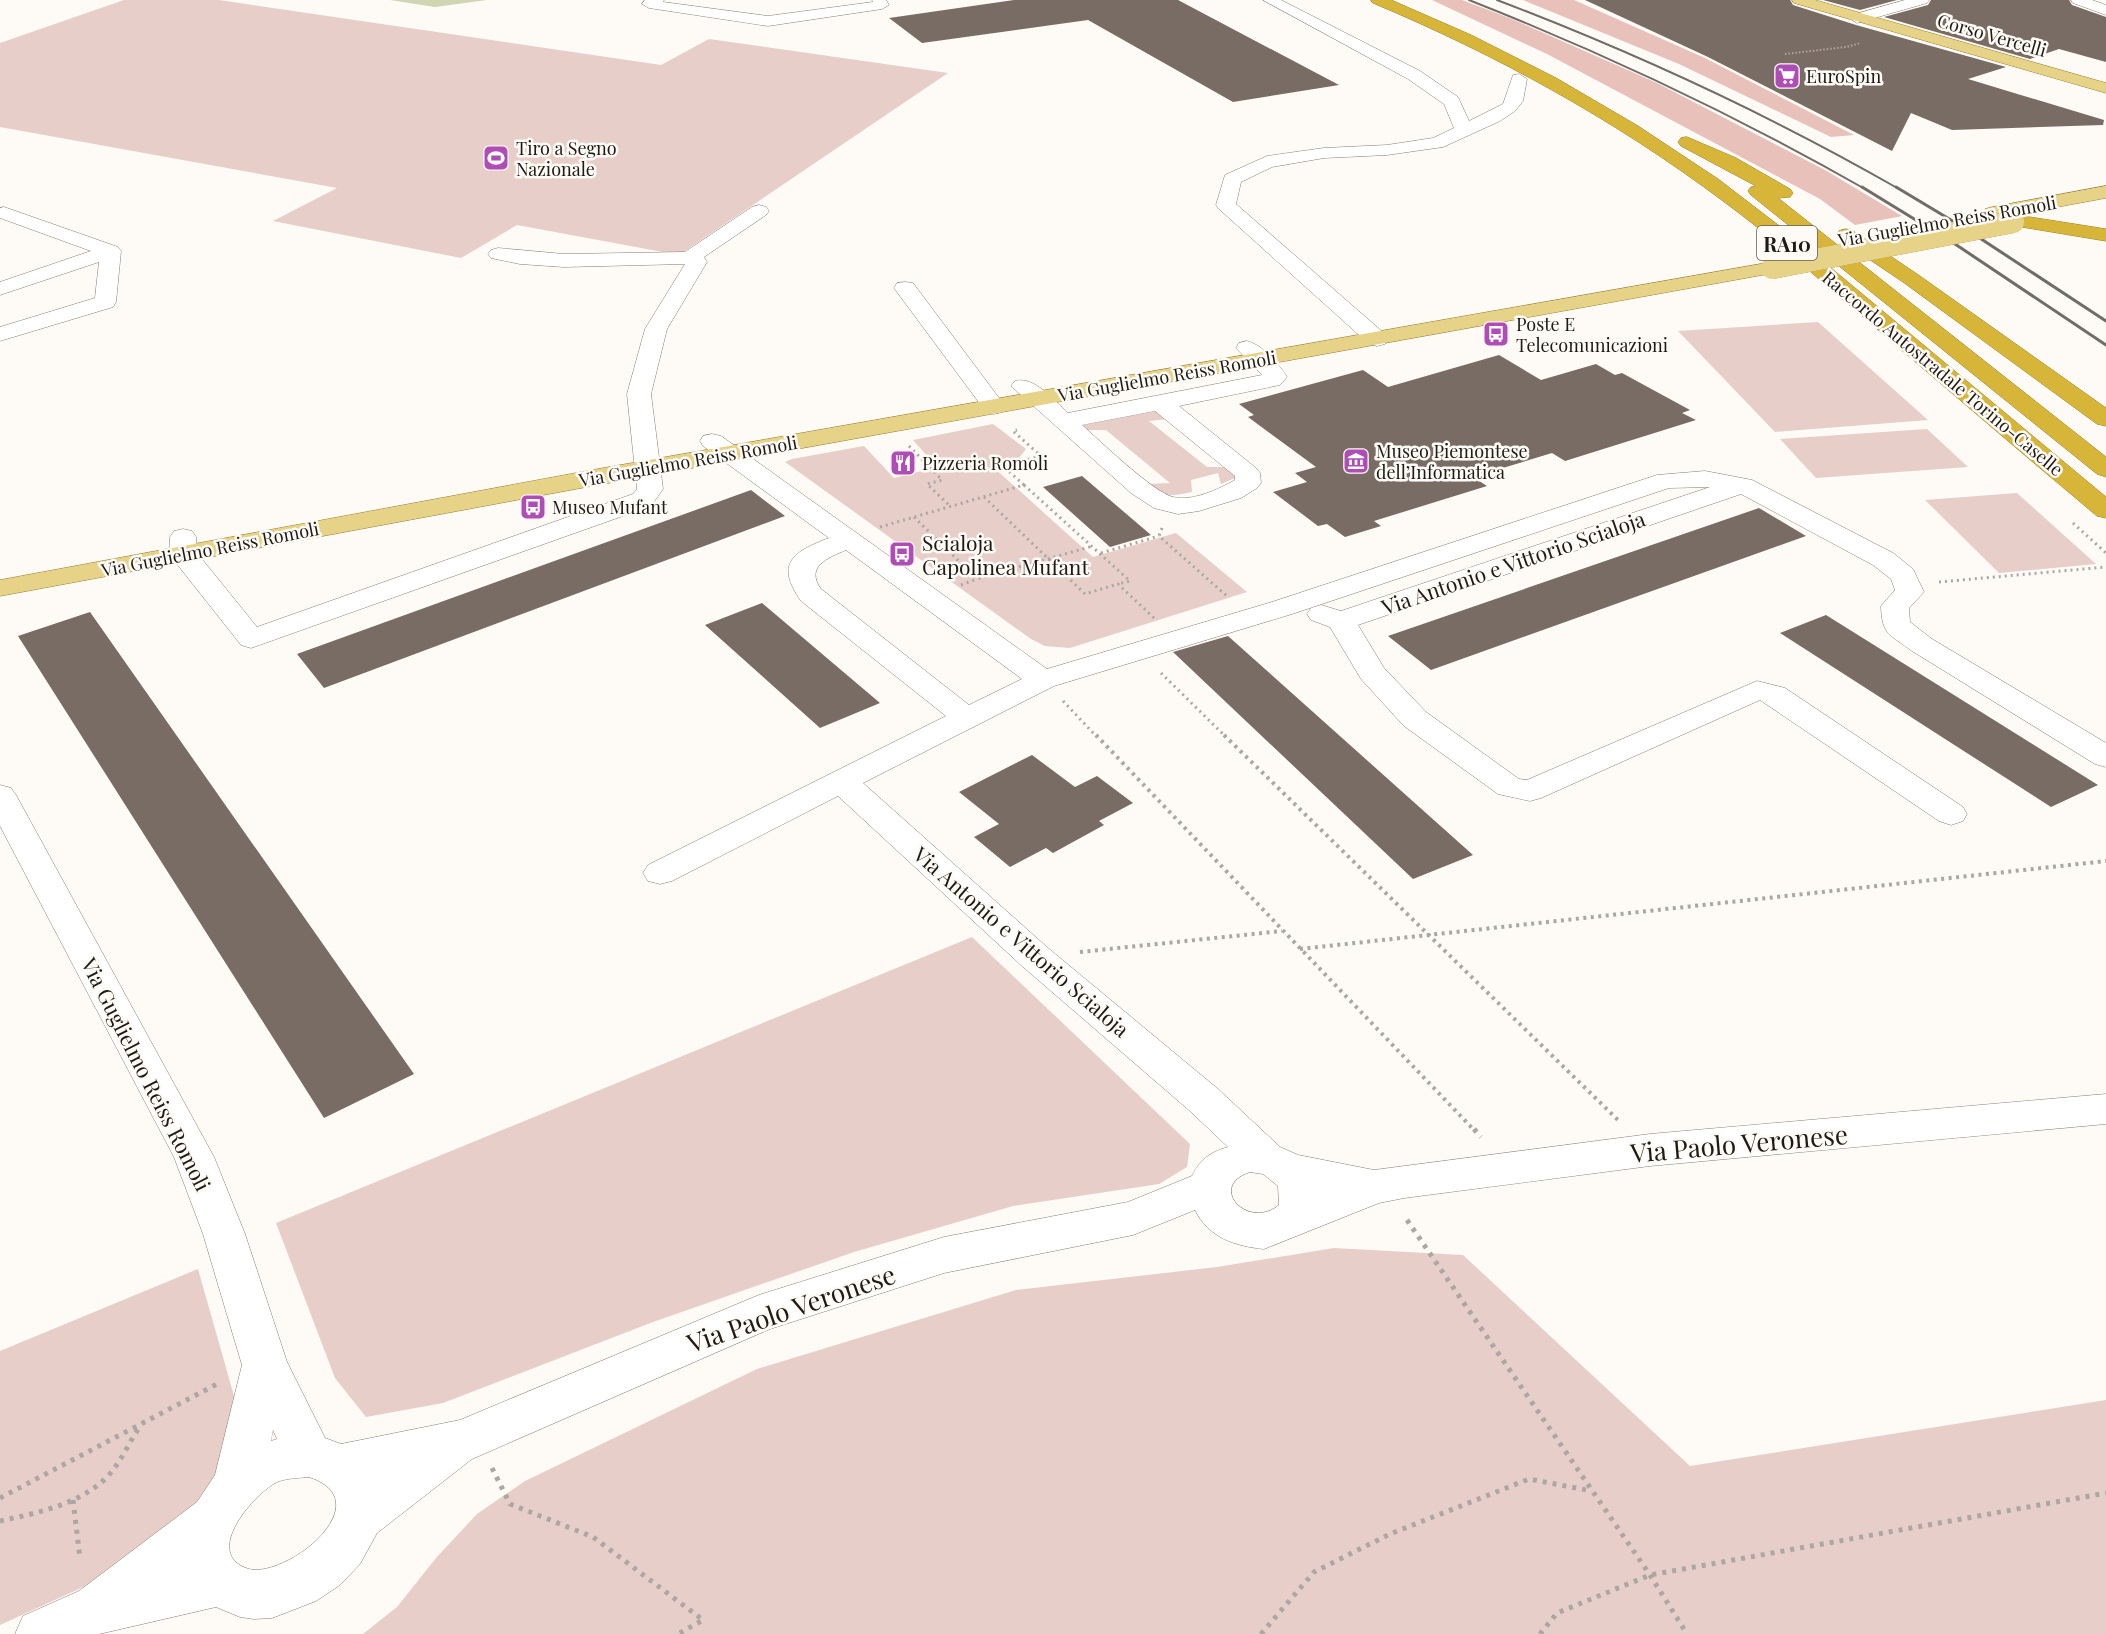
<svg xmlns="http://www.w3.org/2000/svg" width="2106" height="1634" font-family="'Playfair Display',serif">
  <rect width="100%" height="100%" fill="#fefaf5"/>
  <path fill="#e8cec9" d="M124 0H219L661 65 709 39 948 73 679 255 517 225 461 258 273 221 337 188 0 127V43Z
    M1818 322 1928 420 1775 432 1678 331Z
    M1154 410 1168 419 1149 421 1207 467H1230L1236 475 1235 478 1221 484 1218 473 1191 480 1192 492C1171 496 1166 498 1149 484L1170 483 1106 430H1084L1081 426 1083 421Z
    M993 424 1026 449 1019 458 992 466 1093 557 1176 533 1247 592 1070 648 1045 646 1031 639 785 462 792 459 864 446 894 478 937 467 913 440Z
    M1927 429 1968 467 1816 478 1780 439Z
    M2017 493 2096 564 1999 573 1925 500Z
    M972 937 1190 1144 1187 1167 1159 1184 1013 1206 854 1252 653 1322 443 1403 366 1417 335 1378 276 1223Z
    M1334 1248 1463 1255 1690 1466 2106 1400V1634H363L397 1607 436 1558 477 1514 525 1481 757 1369 1016 1290 1217 1267Z
    M198 1269 236 1403 231 1451 182 1525 138 1562 0 1625V1351Z"/>
  <path fill="#e8c1bb" d="M1432 0H1462L1512 19 1657 83 1825 170 1902 216 1855 225 1820 199 1547 54Z
    M1523 0H1574L1705 58 1854 135 1831 137 1679 64Z"/>
  <path fill="#d0d5b4" d="M390 0H487L435 7Z"/>
  <path fill="#796c65" d="M1014 0H1178L1339 85 1233 102 1088 20 922 43 889 18Z
    M1585 0H1790L1793 5 1856 25 2006 67 1968 79 2104 120 2103 125 1952 130 1911 113 1892 151 1708 57Z
    M1823 0H1897L1860 10Z
    M1931 0H2069L2072 5 2106 17V62L2059 49 2030 59 1884 17 1928 5Z
    M1499 355 1541 380 1596 364 1615 375 1622 373 1690 410 1682 413 1696 420 1565 461 1552 453 1473 477 1487 486 1374 521 1381 526 1345 537 1327 524 1318 526 1273 492 1307 482 1295 473 1316 467 1248 417 1254 415 1239 404 1363 370 1388 387Z
    M1082 476 1151 535 1110 547 1043 487Z
    M751 490 785 516 324 688 297 654Z
    M1759 508 1806 536 1431 670 1388 636Z
    M762 603 880 703 820 728 705 625Z
    M90 612 414 1074 324 1118 18 636Z
    M1826 615 2098 785 2051 807 1780 633Z
    M1228 636 1473 855 1413 879 1173 652Z
    M1032 755 1075 787 1097 776 1133 803 1099 821 1104 825 1053 853 1046 848 1010 867 974 837 999 824 959 792Z"/>
  <g fill="none" stroke-linecap="round" stroke-linejoin="round">
    <g stroke="#887f74" stroke-width="1">
      <path id="minor" d="M645 0H664L663 2 768 16 873 2 872 0H886L889 5 882 9 768 26 649 8 642 4Z
        M1263 0H1281L1420 71 1458 97 1469 121 1503 104 1513 75 1519 74 1527 79 1523 101 1515 111 1500 121 1443 147 1387 155 1324 158 1272 167 1241 182 1236 204 1385 334 1388 339 1385 344 1377 346 1369 344 1219 209 1216 205 1225 175 1267 156 1324 148 1387 145 1433 138 1454 128 1444 104 1408 79Z
        M1905 0H1929L1927 3 1857 23 1849 18 1852 15Z
        M2071 0H2092L2106 5V15L2073 3Z
        M759 205 766 207 769 211 766 215 704 257 707 262 667 329 651 394 663 489 651 506 251 648 241 645 169 554 170 537 174 531 183 529 192 531 196 537 197 553 257 627 633 494 637 489 627 394 645 329 685 264 564 267 520 264 491 258 488 254 491 250 498 248 564 254 685 252 752 207Z
        M4 207 118 247 121 251 116 302 113 307 0 341V327L95 298 99 262 0 295V282L91 251 0 218V208Z
        M905 282 913 283 1002 402 1006 407 1002 412 994 414 986 412 894 288 897 283Z
        M1247 341C1263 345 1278 363 1287 377L1280 385 1179 406 1256 468 1260 473 1261 483 1257 488 1241 498 1199 511 1178 514 1154 508 1131 493 1011 386 1015 381C1035 376 1053 400 1068 413L1262 375 1236 348 1239 343ZM1155 411 1235 476V480C1219 489 1192 502 1173 497 1154 493 1099 440 1082 425Z
        M712 434 721 436 1047 669 1272 602 1657 475 1705 471 1752 480 1893 553 1913 569 1924 592 1909 608 1910 622 1932 639 2106 743V767L2095 764 1912 651C1890 634 1882 636 1881 606L1895 590 1891 579 1873 565 1741 494 1358 625 1384 668 1426 712 1519 779 1527 780 1757 681 1785 688 1963 807 1967 814 1963 821 1951 825 1939 821 1760 700 1541 798 1530 801 1498 794 1404 726 1361 679 1330 627 1311 620 1307 614 1311 608 1321 605 1341 611 1710 487 1669 488 1292 614 1054 686 863 783 1048 948 1218 1089 1280 1147 1298 1155 1374 1170 1650 1134 2106 1094V1124L1650 1166 1404 1198 1379 1203 1264 1249C1235 1246 1209 1238 1195 1210L1133 1235 944 1273 770 1329 472 1459 377 1533 360 1564 340 1585 316 1601 298 1608 272 1618 254 1619 240 1617 216 1607 99 1634H15L23 1616 79 1591 197 1502 215 1475 242 1365 203 1234 174 1157 0 826V785L11 788 16 795 214 1157 245 1234 287 1362 325 1438 341 1444 460 1420 759 1295 944 1237 1128 1202 1192 1176C1200 1159 1211 1152 1228 1147L1190 1111 1022 966 838 796 672 881 660 884 648 881 643 873 648 865 946 716 801 601C775 564 792 552 829 538L703 446 700 441 703 436ZM846 550 1022 679 969 705 821 589C805 567 827 558 846 550ZM1250 1172 1263 1174 1278 1186 1279 1205C1248 1231 1206 1186 1250 1172ZM273 1430 277 1439 271 1441ZM309 1477C379 1500 297 1571 254 1570 247 1569 242 1567 237 1563 211 1542 257 1492 277 1482 287 1478 299 1478 309 1477Z"/>
    </g>
    <g stroke="#967f2d" stroke-width="1">
      <path id="major" d="M1792 0H1815L2106 83V93L1794 3Z
        M2106 186V198L1992 219 1985 217 1982 213 1985 209 1992 207Z
        M1772 262 1779 264 1782 268 1779 272 592 486 0 596V580L592 470Z"/>
    </g>
    <g stroke="#967f2d" stroke-width="1">
      <path id="highway" d="M1371 0H1391L1471 35 1556 78 1638 126 1718 179 1795 238 2106 497V518L2097 516C2018 450 1940 383 1862 316 1816 277 1771 236 1723 201 1615 120 1497 55 1373 3Z
        M1687 137 1736 158 1790 189 1793 193 1790 197 1778 198 2106 457V477L2097 474 1751 195 1748 191 1751 187 1756 186 1681 146 1678 142 1681 138Z
        M2017 215 2106 229V241L2010 225 2007 221 2010 217Z
        M1846 229 1853 231 1917 274 2106 408V426L2097 424 1903 282 1839 239 1836 235 1839 231Z"/>
    </g>
    <path stroke="#aba7a3" stroke-width="2" stroke-dasharray="1.5 2" stroke-linecap="butt" d="M1785 54 1846 47 1861 43"/>
    <path stroke="#aba7a3" stroke-width="3" stroke-dasharray="2 4" stroke-linecap="butt" d="M909 446 942 480 927 484 950 506
      M1024 485 1130 581 1118 584
      M984 497 1085 594 1118 584 1154 618
      M914 517 977 579 1093 546
      M2073 523 2106 553
      M880 527 1024 485 1003 466 1041 456 1013 431 1017 430
      M1162 528 1159 536 1228 597
      M1101 553 1159 536
      M1939 582 2106 567
      M961 585 977 579
      M1161 673 1226 737
      M1063 701 1097 737"/>
    <path stroke="#aba7a3" stroke-width="4" stroke-dasharray="3 4.5" stroke-linecap="butt" d="M1096 735 1475 1131
      M1224 735 1619 1121
      M1300 949 2106 861
      M1080 952 1282 931"/>
    <path stroke="#aba7a3" stroke-width="5" stroke-dasharray="4 6" stroke-linecap="butt" d="M1474 1129 1481 1137
      M1407 1220 1650 1575 1687 1634
      M492 1468 510 1504 593 1537 703 1620 678 1634
      M0 1498 217 1384
      M73 1500 80 1558
      M0 1521C37 1513 78 1505 106 1478 120 1464 128 1444 139 1428
      M1261 1634 1314 1572 1390 1534 1529 1479 1592 1491
      M1540 1634 1557 1613 1650 1575 2106 1493"/>
    <use href="#minor" fill="#fff" fill-rule="evenodd"/>
    <use href="#major" fill="#e7d388" fill-rule="evenodd"/>
    <use href="#highway" fill="#d7b539" fill-rule="evenodd"/>
    <path stroke="#706c68" stroke-width="2" d="M1469 0C1606 54 1737 116 1865 189
      M1497 0C1636 53 1770 115 1899 189"/>
    <path stroke="#706c68" stroke-width="3" d="M1862 187 1955 244 2106 345
      M1896 187 1966 229 2106 321"/>
    <g stroke="#967f2d" stroke-width="22" stroke-linecap="butt">
      <path id="major-bridge" d="M1772 268 2013 222"/>
    </g>
    <use href="#major-bridge" stroke="#e7d388" stroke-width="22"/>
  </g>
  <defs>
    <g id="supermarket-square" transform="scale(1.35)"><rect x="-9" y="-9" width="18" height="18" rx="4" fill="#ae4db5" stroke="#fefaf5"/><path d="M-6-5.5h2.5l.6 2H6L4.5 2H-2.5L-4.4-4H-6ZM-1.5 3.2a1.3 1.3 0 1 0 .1 0ZM3 3.2a1.3 1.3 0 1 0 .1 0Z" fill="#fff"/></g>
    <g id="stadium-square" transform="scale(1.35)"><rect x="-9" y="-9" width="18" height="18" rx="4" fill="#ae4db5" stroke="#fefaf5"/><path d="M0-5a6.5 5 0 1 0 0 10a6.5 5 0 1 0 0-10ZM-3.5-1.8h7v3.6h-7Z" fill="#fff"/></g>
    <g id="bus-square" transform="scale(1.35)"><rect x="-9" y="-9" width="18" height="18" rx="4" fill="#ae4db5" stroke="#fefaf5"/><path d="M-5-6H5V4H4V6H2V4H-2V6H-4V4H-5ZM-3.5-4V0h7V-4ZM-3.5 1.2v1.5H-2V1.2ZM2 1.2v1.5H3.5V1.2Z" fill="#fff"/></g>
    <g id="museum-square" transform="scale(1.35)"><rect x="-9" y="-9" width="18" height="18" rx="4" fill="#ae4db5" stroke="#fefaf5"/><path d="M0-6L6-3V-2H-6V-3ZM-5-1h2V3h-2ZM-1-1h2V3h-2ZM3-1h2V3H3ZM-6 4H6V6H-6Z" fill="#fff"/></g>
    <g id="restaurant-square" transform="scale(1.35)"><rect x="-9" y="-9" width="18" height="18" rx="4" fill="#ae4db5" stroke="#fefaf5"/><path d="M-5-6h1v4h1v-4h1v4h1v-4h1v5L-1.5 .5V6h-2V.5L-5-1ZM5-6V6H3V1.5H1.5Q1.5-4 5-6Z" fill="#fff"/></g>
  </defs>
  <g fill-rule="evenodd">
    <use href="#supermarket-square" x="1787" y="76"/>
    <use href="#stadium-square" x="496" y="158"/>
    <use href="#bus-square" x="1496" y="334"/>
    <use href="#museum-square" x="1356" y="461"/>
    <use href="#restaurant-square" x="903" y="463"/>
    <use href="#bus-square" x="533" y="507"/>
    <use href="#bus-square" x="902" y="554"/>
  </g>
  <g text-anchor="middle" dominant-baseline="central" stroke-width="5" stroke-linejoin="round" paint-order="stroke">
    <g font-size="18" fill="#1e1a16" stroke="#fefaf5">
      <text transform="translate(1992 35) rotate(16)">Corso Vercelli</text>
      <text transform="translate(1947 221) rotate(-10)">Via Guglielmo Reiss Romoli</text>
      <text transform="translate(1943 373) rotate(40)">Raccordo Autostradale Torino-Caselle</text>
      <text transform="translate(1167 376) rotate(-10)">Via Guglielmo Reiss Romoli</text>
      <text transform="translate(688 461) rotate(-10)">Via Guglielmo Reiss Romoli</text>
      <text transform="translate(210 549) rotate(-11)">Via Guglielmo Reiss Romoli</text>
    </g>
    <g font-size="18" fill="#1e1a16" stroke="#fefaf5" text-anchor="start">
      <text x="1806" y="76">EuroSpin</text>
      <text x="516" y="148">Tiro a Segno<tspan x="516" dy="21">Nazionale</tspan></text>
      <text x="1516" y="324">Poste E<tspan x="1516" dy="21">Telecomunicazioni</tspan></text>
      <text x="1376" y="451">Museo Piemontese<tspan x="1376" dy="21">dell’Informatica</tspan></text>
      <text x="922" y="463">Pizzeria Romoli</text>
      <text x="552" y="507">Museo Mufant</text>
    </g>
    <rect fill="#fefaf5" stroke="#615d59" stroke-width="1.5" x="1757" y="226" width="60" height="34" rx="4.5"/>
    <g font-size="20" font-weight="bold" fill="#1e1a16">
      <text x="1787" y="243">RA10</text>
    </g>
    <g font-size="21" fill="#1e1a16" stroke="#fefaf5" text-anchor="start">
      <text x="922" y="542">Scialoja<tspan x="922" dy="24">Capolinea Mufant</tspan></text>
    </g>
    <g font-size="21" fill="#1e1a16" stroke="#fefaf5">
      <text transform="translate(1513 562) rotate(-19)">Via Antonio e Vittorio Scialoja</text>
      <text transform="translate(1022 941) rotate(41)">Via Antonio e Vittorio Scialoja</text>
      <text transform="translate(147 1074) rotate(63)">Via Guglielmo Reiss Romoli</text>
    </g>
    <g font-size="26" fill="#1e1a16" stroke="#fefaf5">
      <text transform="translate(1739 1143) rotate(-5)">Via Paolo Veronese</text>
      <text transform="translate(791 1308) rotate(-19)">Via Paolo Veronese</text>
    </g>
  </g>
</svg>
